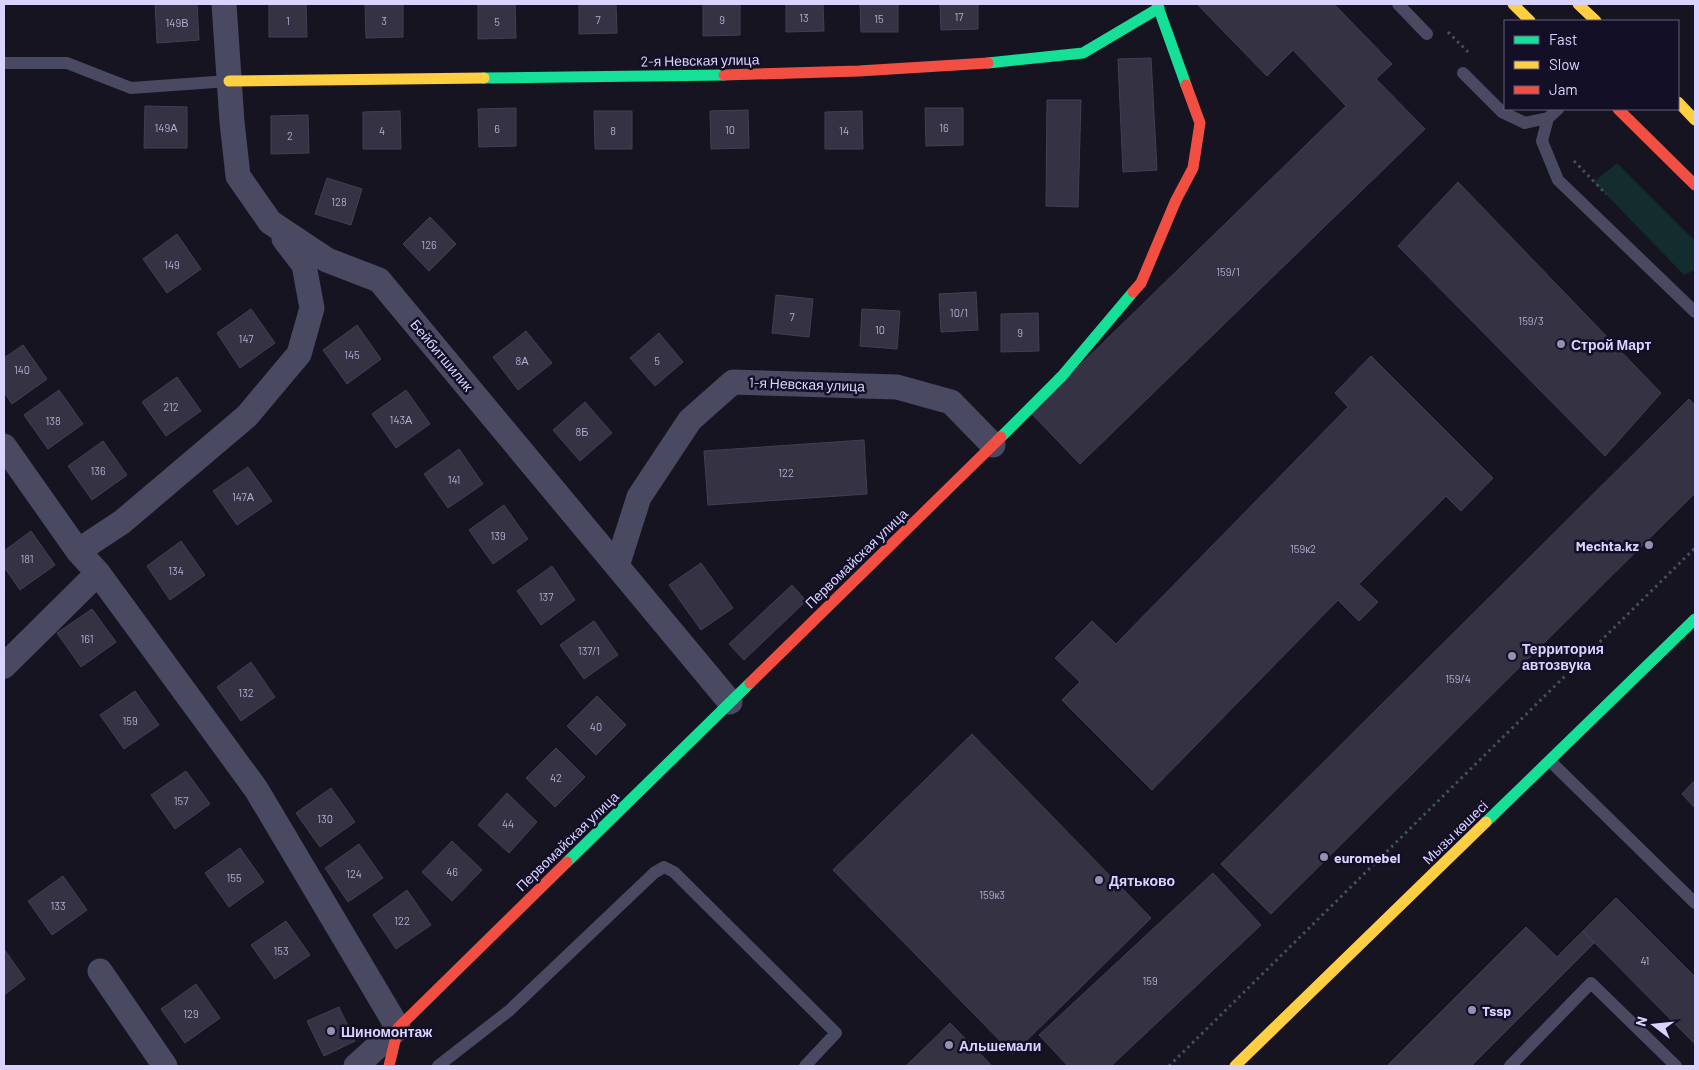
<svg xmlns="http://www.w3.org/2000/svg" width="1699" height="1070" font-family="Barlow,sans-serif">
  <rect width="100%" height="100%" fill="#161421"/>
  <path fill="#132c2d" d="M1617 163 1695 241V270L1684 275 1594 182Z"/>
  <path fill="#343243" stroke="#433f54" d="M155 4H197L199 40 157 43Z
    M269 4H306L307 37H269Z
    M365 4H403V37L366 38Z
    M478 4H515L516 38 478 39Z
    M579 4H616L617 33 579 34Z
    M703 4H740V35L703 36Z
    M786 4H823L824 31 786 32Z
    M860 4H898V32H861Z
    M940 4H978V29L941 30Z
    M1197 4H1334L1392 64 1376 79 1425 129 1080 464 1031 413 1346 106 1293 50 1267 76Z
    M1151 58 1157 170 1123 172 1118 59Z
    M1047 100H1081L1078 207 1046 206Z
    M145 106 187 107V148H144Z
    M516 108V146L479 147 478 109Z
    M925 108H963V145L926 146Z
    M748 110 749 148 711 149 710 111Z
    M400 111 401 149H363V112Z
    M594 111H632V149H595Z
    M862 111 863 149H825V112Z
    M308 115 309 153 271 154V116Z
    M327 178 362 189 351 225 315 214Z
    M1458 182 1661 393 1605 456 1398 246Z
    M430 217 456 244 429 271 403 244Z
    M177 234 201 269 167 293 143 259Z
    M976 292 978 330 941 332 939 294Z
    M776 295 813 299 809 337 772 333Z
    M251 309 275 343 240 368 217 333Z
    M862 309 900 311 897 349 860 346Z
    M1038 313 1039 351 1001 352V314Z
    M357 325 381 359 347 384 323 350Z
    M526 331 552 363 518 390 493 357Z
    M659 333 683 362 655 386 630 358Z
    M23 345 47 379 12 404 4 392V358Z
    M1371 356 1493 478 1461 511 1446 496 1359 584 1378 602 1359 621 1338 600 1152 790 1062 700 1080 682 1055 658 1092 621 1116 644 1348 407 1335 393Z
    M177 377 201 411 166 436 142 402Z
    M59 390 83 424 48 449 24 415Z
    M406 390 430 424 396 448 372 414Z
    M1689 399 1695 406V493L1271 914 1221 864Z
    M585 402 612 433 580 461 553 430Z
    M864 440 867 494 708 505 704 451Z
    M103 441 127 475 92 500 68 466Z
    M459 449 483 484 448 508 424 474Z
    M248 467 272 501 237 525 213 491Z
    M504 505 528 539 493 564 469 530Z
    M31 531 55 565 20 590 4 567V551Z
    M181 541 205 575 170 600 147 566Z
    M701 563 733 608 701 630 669 585Z
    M552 566 575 600 541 625 517 591Z
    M792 585 806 601 744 660 729 644Z
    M92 609 116 642 81 667 57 633Z
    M594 621 618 655 584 679 560 645Z
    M251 662 275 697 241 721 217 687Z
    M135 691 159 725 124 749 100 715Z
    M597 696 626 725 596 755 567 726Z
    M972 734 1151 918 1013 1054 833 870Z
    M556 748 585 777 555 807 526 778Z
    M186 771 210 804 175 829 151 795Z
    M1695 780V808L1682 794Z
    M331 788 355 822 320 847 296 813Z
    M507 793 537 822 509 853 478 825Z
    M452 841 482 870 452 901 422 872Z
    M359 844 383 878 348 902 325 868Z
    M240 848 264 882 229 907 205 873Z
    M1213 873 1261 925 1111 1066H1068L1039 1035Z
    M63 876 87 910 52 935 28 901Z
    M407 890 431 925 396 949 373 915Z
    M1616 898 1695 977V1044L1583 931Z
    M286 921 310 955 275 979 251 945Z
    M1526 927 1557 957 1583 931 1594 943 1471 1066H1387Z
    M4 949 25 979 4 995Z
    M196 984 220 1018 185 1043 161 1009Z
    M339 1007 355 1041 324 1056 307 1021Z
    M950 1023 992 1066H906Z"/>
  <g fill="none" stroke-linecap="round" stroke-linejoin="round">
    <path stroke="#44505f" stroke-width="3" stroke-dasharray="2.5 4" stroke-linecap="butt" d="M1448 32 1468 52
      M1574 161 1606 194
      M1169 1066 1695 548"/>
    <path stroke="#4a4962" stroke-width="12" d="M1398 4 1427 34
      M4 63H67L131 88 229 81
      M1463 73 1502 112 1525 123 1548 118
      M1558 109 1548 118 1542 141 1558 180 1695 312
      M1550 761 1695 903
      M438 1066 510 1010 654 873 664 867 674 872 836 1033 805 1066
      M1510 1066 1591 983 1676 1066"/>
    <path stroke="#4a4962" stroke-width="25" d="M224 4 232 122 238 176 270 222 327 260 379 280 730 702
      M4 446 78 551 98 573 256 789 398 1028 356 1066
      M78 551 122 522 247 416 299 354 312 308 304 265 284 239
      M617 566 639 497 690 420 733 382 897 387 951 402 993 445
      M4 666 98 573
      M100 971 165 1066"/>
    <path stroke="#16e098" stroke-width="11" d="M1157 4 1186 85
      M988 63 1083 53 1159 8
      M484 78 724 75
      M1001 437 1062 376 1133 292
      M1486 822 1695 619
      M567 862 750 683"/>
    <path stroke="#ffcf43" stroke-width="11" d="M1513 4 1530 21
      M1578 4 1596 21
      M229 81 484 78
      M1678 102 1695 120
      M1235 1066 1486 822"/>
    <path stroke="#f24e42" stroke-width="11" d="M724 75 859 71 988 63
      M1618 109 1695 185
      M1133 292 1141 283 1176 200 1193 168 1200 123 1186 85
      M750 683 1001 437
      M389 1066 398 1028 567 862"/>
  </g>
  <g fill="#9591b1" stroke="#130f26" stroke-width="2">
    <circle cx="1561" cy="344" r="5"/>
    <circle cx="1649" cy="545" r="5"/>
    <circle cx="1512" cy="656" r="5"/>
    <circle cx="1324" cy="857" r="5"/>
    <circle cx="1099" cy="880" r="5"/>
    <circle cx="1472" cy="1010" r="5"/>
    <circle cx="331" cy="1031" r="5"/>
    <circle cx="949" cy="1045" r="5"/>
  </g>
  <g text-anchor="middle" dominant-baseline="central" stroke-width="5" stroke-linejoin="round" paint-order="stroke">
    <g font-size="11" fill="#b0acd0">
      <text x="959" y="16">17</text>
      <text x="804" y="17">13</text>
      <text x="879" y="18">15</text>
      <text x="598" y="19">7</text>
      <text x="722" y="19">9</text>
      <text x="288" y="20">1</text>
      <text x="384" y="20">3</text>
      <text x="497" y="21">5</text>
      <text x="177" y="22">149В</text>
      <text x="166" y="127">149А</text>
      <text x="944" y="127">16</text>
      <text x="497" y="128">6</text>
      <text x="730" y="129">10</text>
      <text x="382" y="130">4</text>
      <text x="613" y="130">8</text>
      <text x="844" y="130">14</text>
      <text x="290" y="135">2</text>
      <text x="339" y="201">128</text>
      <text x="429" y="244">126</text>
      <text x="172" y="264">149</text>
      <text x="1228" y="271">159/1</text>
      <text x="959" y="312">10/1</text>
      <text x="792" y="316">7</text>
      <text x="1531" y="320">159/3</text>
      <text x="880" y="329">10</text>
      <text x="1020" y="332">9</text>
      <text x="246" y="338">147</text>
      <text x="352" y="354">145</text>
      <text x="522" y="360">8А</text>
      <text x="657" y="360">5</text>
      <text x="22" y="369">140</text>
      <text x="171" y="406">212</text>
      <text x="401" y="419">143А</text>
      <text x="53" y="420">138</text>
      <text x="582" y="431">8Б</text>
      <text x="98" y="470">136</text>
      <text x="786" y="472">122</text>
      <text x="454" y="479">141</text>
      <text x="243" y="496">147А</text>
      <text x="498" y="535">139</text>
      <text x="1303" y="548">159к2</text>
      <text x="27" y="558">181</text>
      <text x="176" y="570">134</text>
      <text x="546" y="596">137</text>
      <text x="87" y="638">161</text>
      <text x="589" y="650">137/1</text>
      <text x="1458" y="678">159/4</text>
      <text x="246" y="692">132</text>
      <text x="130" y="720">159</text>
      <text x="596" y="726">40</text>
      <text x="556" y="777">42</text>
      <text x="181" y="800">157</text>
      <text x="325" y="818">130</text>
      <text x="508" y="823">44</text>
      <text x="452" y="871">46</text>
      <text x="354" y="873">124</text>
      <text x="234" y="877">155</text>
      <text x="992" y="894">159к3</text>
      <text x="58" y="905">133</text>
      <text x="402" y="920">122</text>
      <text x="281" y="950">153</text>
      <text x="1645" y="960">41</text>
      <text x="1150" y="980">159</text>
      <text x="191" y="1013">129</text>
    </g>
    <g font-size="14" fill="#d9d4ff" stroke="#130f26">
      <text transform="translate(700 60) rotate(-1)">2-я Невская улица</text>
      <text transform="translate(442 355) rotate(50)">Бейбитшилик</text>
      <text transform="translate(807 384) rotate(2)">1-я Невская улица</text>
      <text transform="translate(856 558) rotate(-44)">Первомайская улица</text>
      <text transform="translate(1455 832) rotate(-44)">Мызы көшесі</text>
      <text transform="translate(567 841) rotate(-44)">Первомайская улица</text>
    </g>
    <g font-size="14" font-weight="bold" fill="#d9d4ff" stroke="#130f26" text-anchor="start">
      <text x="1571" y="344">Строй Март</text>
      <text x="1639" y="545" text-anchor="end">Mechta.kz</text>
      <text x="1522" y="648">Территория<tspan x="1522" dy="16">автозвука</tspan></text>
      <text x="1334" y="857">euromebel</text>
      <text x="1109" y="880">Дятьково</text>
      <text x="1482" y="1010">Tssp</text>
      <text x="341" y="1031">Шиномонтаж</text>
      <text x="959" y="1045">Альшемали</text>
    </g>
  </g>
  <rect width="1699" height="1070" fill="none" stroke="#d9d4ff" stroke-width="10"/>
  <rect x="1504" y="20" width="175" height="90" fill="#130f26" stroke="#625e7d"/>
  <rect x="1514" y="36" width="25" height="8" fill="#16e098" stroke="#625e7d"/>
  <text x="1549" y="45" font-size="15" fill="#d9d4ff">Fast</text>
  <rect x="1514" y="61" width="25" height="8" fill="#ffcf43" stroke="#625e7d"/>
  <text x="1549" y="70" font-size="15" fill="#d9d4ff">Slow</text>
  <rect x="1514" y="86" width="25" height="8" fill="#f24e42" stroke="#625e7d"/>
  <text x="1549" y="95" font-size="15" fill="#d9d4ff">Jam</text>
  <g transform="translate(1654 1025) rotate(286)" stroke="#130f26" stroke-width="4" paint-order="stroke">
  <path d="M0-4L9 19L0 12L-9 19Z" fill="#d9d4ff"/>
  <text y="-8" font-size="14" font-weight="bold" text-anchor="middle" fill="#d9d4ff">N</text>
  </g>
</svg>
